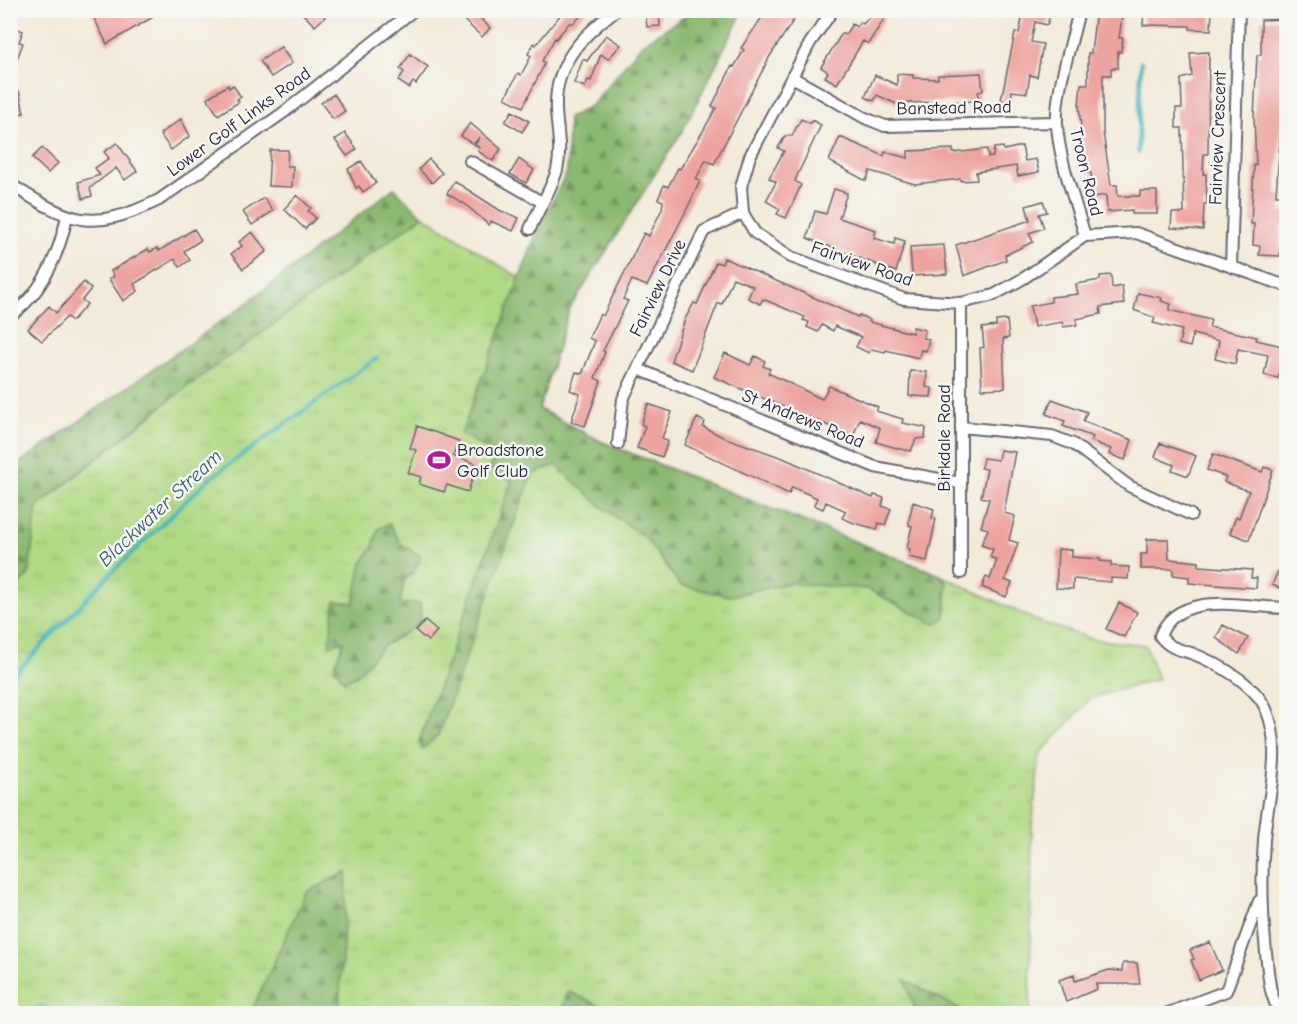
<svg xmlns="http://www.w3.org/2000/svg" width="1297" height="1024" font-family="'Comic Neue',sans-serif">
  <defs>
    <pattern id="grass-tufts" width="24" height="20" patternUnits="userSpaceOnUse" patternTransform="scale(1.5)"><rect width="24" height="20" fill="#b0d983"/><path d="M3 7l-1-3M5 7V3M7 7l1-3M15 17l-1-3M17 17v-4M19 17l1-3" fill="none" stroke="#97ba72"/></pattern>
    <pattern id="forest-firs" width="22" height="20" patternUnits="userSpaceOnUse" patternTransform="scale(1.5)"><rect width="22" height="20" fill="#8cb971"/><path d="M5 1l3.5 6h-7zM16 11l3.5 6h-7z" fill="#72965e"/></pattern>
  </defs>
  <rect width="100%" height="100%" fill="#f6f6f2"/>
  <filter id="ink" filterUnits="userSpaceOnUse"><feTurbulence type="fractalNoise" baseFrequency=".0167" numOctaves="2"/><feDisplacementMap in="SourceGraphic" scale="12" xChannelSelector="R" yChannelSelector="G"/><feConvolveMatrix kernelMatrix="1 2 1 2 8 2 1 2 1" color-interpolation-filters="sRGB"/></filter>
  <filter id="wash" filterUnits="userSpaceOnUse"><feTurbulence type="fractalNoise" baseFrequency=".008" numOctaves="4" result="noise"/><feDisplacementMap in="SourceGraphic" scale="24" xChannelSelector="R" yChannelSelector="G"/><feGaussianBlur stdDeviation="1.35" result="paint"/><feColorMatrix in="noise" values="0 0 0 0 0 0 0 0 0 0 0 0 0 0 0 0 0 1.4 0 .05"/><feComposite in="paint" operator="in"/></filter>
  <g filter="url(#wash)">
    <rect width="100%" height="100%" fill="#f3ebd9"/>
    <path fill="url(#grass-tufts)" stroke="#697e5f" stroke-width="1.5" d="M410 207 569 310 539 409 602 442 940 575 1040 622 1092 639 1145 645 1158 679 1091 698 1040 754 1032 825 1030 1013 11 1014V528Z"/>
    <path fill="url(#forest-firs)" stroke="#576e56" stroke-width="1.5" d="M693 11H743L683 130 569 310 539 409 602 442 940 575 947 583 945 617 935 624 867 589 789 583 730 596 680 585 645 537 603 508 556 465 532 474 438 735 422 750 419 741 512 481 489 468 495 454 461 434 537 232 567 172 568 118 592 105 642 44Z
      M394 188 423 216 169 400 37 507 29 574 11 595V469L243 306Z
      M389 524 401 544 421 556 414 572 404 580 400 604 420 603 421 623 383 646 357 675 344 681 334 667 344 641 329 646 335 601 354 603 362 563 373 547 378 529Z
      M347 872 339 1013H251L306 892Z
      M905 980 959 1009 957 1013H916Z
      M568 991 615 1013H561Z"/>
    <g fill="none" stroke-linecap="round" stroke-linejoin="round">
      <path stroke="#43b3ba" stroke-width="4" d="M1138 153 1141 62
        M10 679 107 577 209 479 377 358
        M26 1014 42 1006 63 1014"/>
    </g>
    <g id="blocks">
      <path fill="#eda39f" d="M90 10H148L153 17 107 44Z
        M299 10H320L325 17 315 26Z
        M453 10H484L478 16 490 28 482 37Z
        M560 10H588L572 24 570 22 556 39 555 38 542 61 545 63 523 107 505 98 518 73 521 75 531 56 528 54 534 43 536 45 562 13Z
        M645 10H659L660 26 647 27Z
        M767 10H790L797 15 770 56 714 164 706 160 696 179 700 181 686 211 647 286 632 280 623 299 628 301 603 351 605 352 595 378 601 381 585 426 571 422 580 394 570 390 576 372 582 374 595 341 589 338 600 314 603 316 644 233 649 236 662 209 663 201 658 199 664 185 668 187 678 168 680 169 700 136 716 108 712 106 732 66 734 67 744 50 741 48Z
        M876 10H890L868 44 863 41 837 84 825 77 828 72 821 67 842 33 845 35 852 24 857 27 860 22 863 24Z
        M1024 10H1039L1050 15 1047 25 1035 22 1031 42 1043 44 1037 77 1030 75 1027 93 1012 91 1011 102 1001 100 1015 33H1019Z
        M1096 10H1123L1119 38H1123L1121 52 1118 51V68H1111V75H1103V132L1111 185H1117L1118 196H1140V191H1157V214H1132V210L1107 212 1106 195 1093 197 1091 173H1085L1079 105 1081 84H1088V53H1091Z
        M1144 10H1212L1211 30 1190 29V26L1143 25Z
        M1287 19 1286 114H1283V127H1281L1276 195H1282L1281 212H1287V226H1281L1280 256 1259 255 1260 246 1253 245 1254 224H1251L1254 165H1256L1254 118 1257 55H1261V20Z
        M13 27 23 31 19 42 23 43 12 73Z
        M606 35 621 45 608 59 601 54 591 81 588 80 585 87 574 83 583 59 587 61Z
        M281 47 292 63 271 77 260 61Z
        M1209 52 1208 154H1204L1203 174H1206L1207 204H1204L1203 230 1171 228 1172 213H1184L1182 128H1176V108H1182L1181 79 1192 76 1190 53Z
        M410 54 428 67 416 84 413 82 409 88 398 81 404 72 400 69Z
        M981 73 983 91 978 92 979 101 905 103V108L877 95 874 101 865 97 875 75 897 85V74L913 75V78L938 79V75Z
        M228 85 229 88 233 85 241 97 237 99 239 102 218 115 207 98Z
        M19 91 24 113 10 116V94Z
        M334 94 345 111 333 119 321 103Z
        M512 111 529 121 522 132 505 122Z
        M181 119 190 136 171 150 160 134Z
        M801 119 810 123 812 120 821 125 797 176 795 181 801 185 786 218 777 214 780 209 766 201 776 182 769 178 784 151 778 148 785 136H792Z
        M470 123 501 149 493 161 478 151 480 148 475 145 480 137 473 144 461 136Z
        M345 133 357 149 347 156 335 140Z
        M840 137 884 156 885 152 908 158V151L953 149V153L987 149 988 157H993L994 148 1003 147 1004 150 1022 146 1025 161 1036 159 1039 172 1018 176 1016 166 976 172 977 180 961 181V179L915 184 870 171 866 181 829 161Z
        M117 143 137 171 125 180 116 168 90 188 92 196 83 199 78 182 100 175 95 168 109 158 104 152Z
        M42 148 58 163 48 173 32 158Z
        M270 150H288L287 166H293L292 187 268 186Z
        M429 159 442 173 432 183 419 169Z
        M519 159 534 170 526 183 510 174Z
        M361 161 376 183 363 192 359 186 356 188 348 169Z
        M454 181 501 211 519 218 513 231 491 221 489 225 465 204 447 194Z
        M834 189 847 193 839 218 876 230 874 238 894 244 895 238 905 241 896 272 807 238 815 211 826 214Z
        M297 195 311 208 308 211 316 218 305 229 284 209Z
        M264 198 273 211 252 225 243 212Z
        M1043 201 1047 212 1039 214 1044 228 1029 233 1033 242 1005 255 1006 260 964 276 956 245 1030 220 1026 206Z
        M194 229 201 240 184 251 190 260 180 267 175 259 134 284 138 291 123 301 109 279 114 276 111 271 148 249 150 252 157 248 159 251Z
        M252 232 267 251 243 269 231 254 242 246 239 242Z
        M944 245 947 274 912 276 910 247Z
        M724 258 858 317 859 315 870 320 869 322 912 333 913 327 925 330 923 338 929 339 926 351 921 350 919 358 886 350 885 352 871 349 869 353 856 347 861 337 835 326 833 331 822 325 818 332 807 327 809 322 803 320 805 317 763 299 760 304 748 298 753 286 733 278 722 304 718 303 692 370 671 361 685 319 694 303 697 304 716 262 722 264Z
        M1111 275 1112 288 1122 286 1124 304 1100 307 1101 314 1076 319 1077 325 1063 327 1062 322 1034 327 1030 306 1051 302V297L1078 294 1076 284 1100 280V276Z
        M84 282 91 289 82 300 87 304 72 321 67 317 42 341 28 329 49 306 56 313Z
        M1138 293 1162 298 1161 301 1171 304 1169 310 1211 320 1209 327 1257 337 1256 340 1287 347V375L1279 374 1278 378 1264 375 1268 355 1238 349 1235 364 1215 359 1219 341 1193 334 1190 347 1179 344 1182 330 1153 323 1155 318 1134 310Z
        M1007 320 1009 338 1003 339 1005 388 982 389 980 348 984 347 982 328 996 326V321Z
        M725 353 750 365 755 356 765 361 763 366 770 369 768 373 822 399 829 386 878 407 876 411 903 419 902 423 923 427 926 428 925 438 916 439 911 451 900 449 876 442 880 428 860 419 853 436 753 394 714 377Z
        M910 371 927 372 926 387 932 388 931 397 909 396Z
        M1052 399 1087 412 1083 421 1132 440 1125 460 1109 454 1111 449 1091 441 1093 437 1063 426 1065 421 1046 414Z
        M648 404 672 412 662 438 668 441 662 457 637 448 645 426 641 424Z
        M697 418 705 422 703 427 723 437 783 458 873 498 874 495 884 498 882 506 891 509 885 525 879 523 877 529 854 523 842 518 846 511 826 502 823 509 814 505 817 498 792 487 789 494 685 445Z
        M417 426 459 441 453 456 477 464 468 492 447 485 444 492 419 484 421 477 408 473 416 450 410 448Z
        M1160 443 1196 456 1188 476 1172 470 1174 465 1155 457Z
        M1000 450 1015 452 1004 513 1015 516 1009 540 1018 543 1005 580 1012 583 1006 597 982 587 986 577 990 579 997 560 990 557 993 549 981 545 988 529 981 527 989 499 981 497 987 469 981 468 983 458 998 460Z
        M1213 454 1262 472 1264 467 1273 470 1249 540 1230 533 1236 517 1239 518 1249 491 1224 482 1226 477 1207 470Z
        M913 502 934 509 932 518 936 519 927 561 909 557 910 549 907 548 912 526 909 525V520Z
        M1147 539H1168L1169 559 1199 562V566L1252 570 1251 578H1257L1256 588 1189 583V577L1173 575V569H1141V554H1147Z
        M1058 549 1072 550V557L1100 559V561L1111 562V566L1129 567 1128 579 1111 578V582L1073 579V589L1056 588Z
        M1278 571 1287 575V591L1272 585Z
        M1119 603 1137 612 1124 637 1106 629Z
        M425 621 437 631 428 641 416 631Z
        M1223 625 1248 638 1239 654 1216 638Z
        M1210 942 1222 970 1199 980 1191 960 1194 959 1190 950Z
        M1123 963H1137L1140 984H1096L1097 989 1066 1002 1059 980 1074 975 1075 981 1109 970 1122 971Z"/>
    </g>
  </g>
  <g filter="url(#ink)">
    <use href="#blocks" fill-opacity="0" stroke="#6b6872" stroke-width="1.5"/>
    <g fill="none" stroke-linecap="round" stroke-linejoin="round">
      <g stroke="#6b6872" stroke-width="14">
        <path id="street" d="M1079 10C1072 44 1055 90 1057 124 1059 161 1075 200 1085 236
          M792 77 865 118 885 126 1057 122
          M470 161 542 202
          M10 184C71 223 91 233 159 200L283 113 414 10
          M743 213 755 233 791 257 904 299 961 303 994 295 1024 278 1085 236 1136 233 1286 286
          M530 229C538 210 551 190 557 170 562 150 557 129 556 110 554 63 582 36 616 10
          M1231 267 1239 10
          M961 303V573
          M10 316C43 293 59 254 67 216
          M638 369 875 467 960 483
          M961 427 1052 436 1073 444 1129 486 1191 515
          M618 444 623 399 704 231 743 213 741 187 750 156 810 43 833 10
          M1166 1014 1226 991 1259 901
          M1281 1014C1268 993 1269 976 1266 953 1262 913 1261 880 1264 840 1267 798 1284 750 1266 709 1254 683 1217 663 1191 653 1178 649 1169 648 1160 636 1178 588 1247 608 1286 608"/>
      </g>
      <use href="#street" stroke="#fff" stroke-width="10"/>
    </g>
  </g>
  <defs>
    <g id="stadium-bare" transform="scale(1.8)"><path d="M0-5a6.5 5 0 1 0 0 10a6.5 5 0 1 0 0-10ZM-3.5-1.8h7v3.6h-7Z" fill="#b5179e" stroke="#f6f6f2" stroke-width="2.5" paint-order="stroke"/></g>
  </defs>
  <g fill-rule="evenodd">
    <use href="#stadium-bare" x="439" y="460"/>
  </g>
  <g text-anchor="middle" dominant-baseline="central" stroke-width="5" stroke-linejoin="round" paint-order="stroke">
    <g font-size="18" fill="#22223b" stroke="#f6f6f2">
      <text transform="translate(954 108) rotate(-1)">Banstead Road</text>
      <text transform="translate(239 122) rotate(-36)">Lower Golf Links Road</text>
      <text transform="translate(1218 138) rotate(-88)">Fairview Crescent</text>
      <text transform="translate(1086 172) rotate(76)">Troon Road</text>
      <text transform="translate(862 264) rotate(19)">Fairview Road</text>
      <text transform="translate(658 288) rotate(-64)">Fairview Drive</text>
      <text transform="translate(803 419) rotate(22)">St Andrews Road</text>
      <text transform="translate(944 438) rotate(-90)">Birkdale Road</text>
    </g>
    <g font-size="18" fill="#22223b" stroke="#f6f6f2" text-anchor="start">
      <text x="457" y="450">Broadstone<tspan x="457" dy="21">Golf Club</tspan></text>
    </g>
    <g font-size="20" font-style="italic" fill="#2f5c6e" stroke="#f6f6f2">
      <text transform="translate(160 508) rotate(-43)">Blackwater Stream</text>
    </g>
  </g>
  <rect width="1297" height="1024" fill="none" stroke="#f6f6f2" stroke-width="36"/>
</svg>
